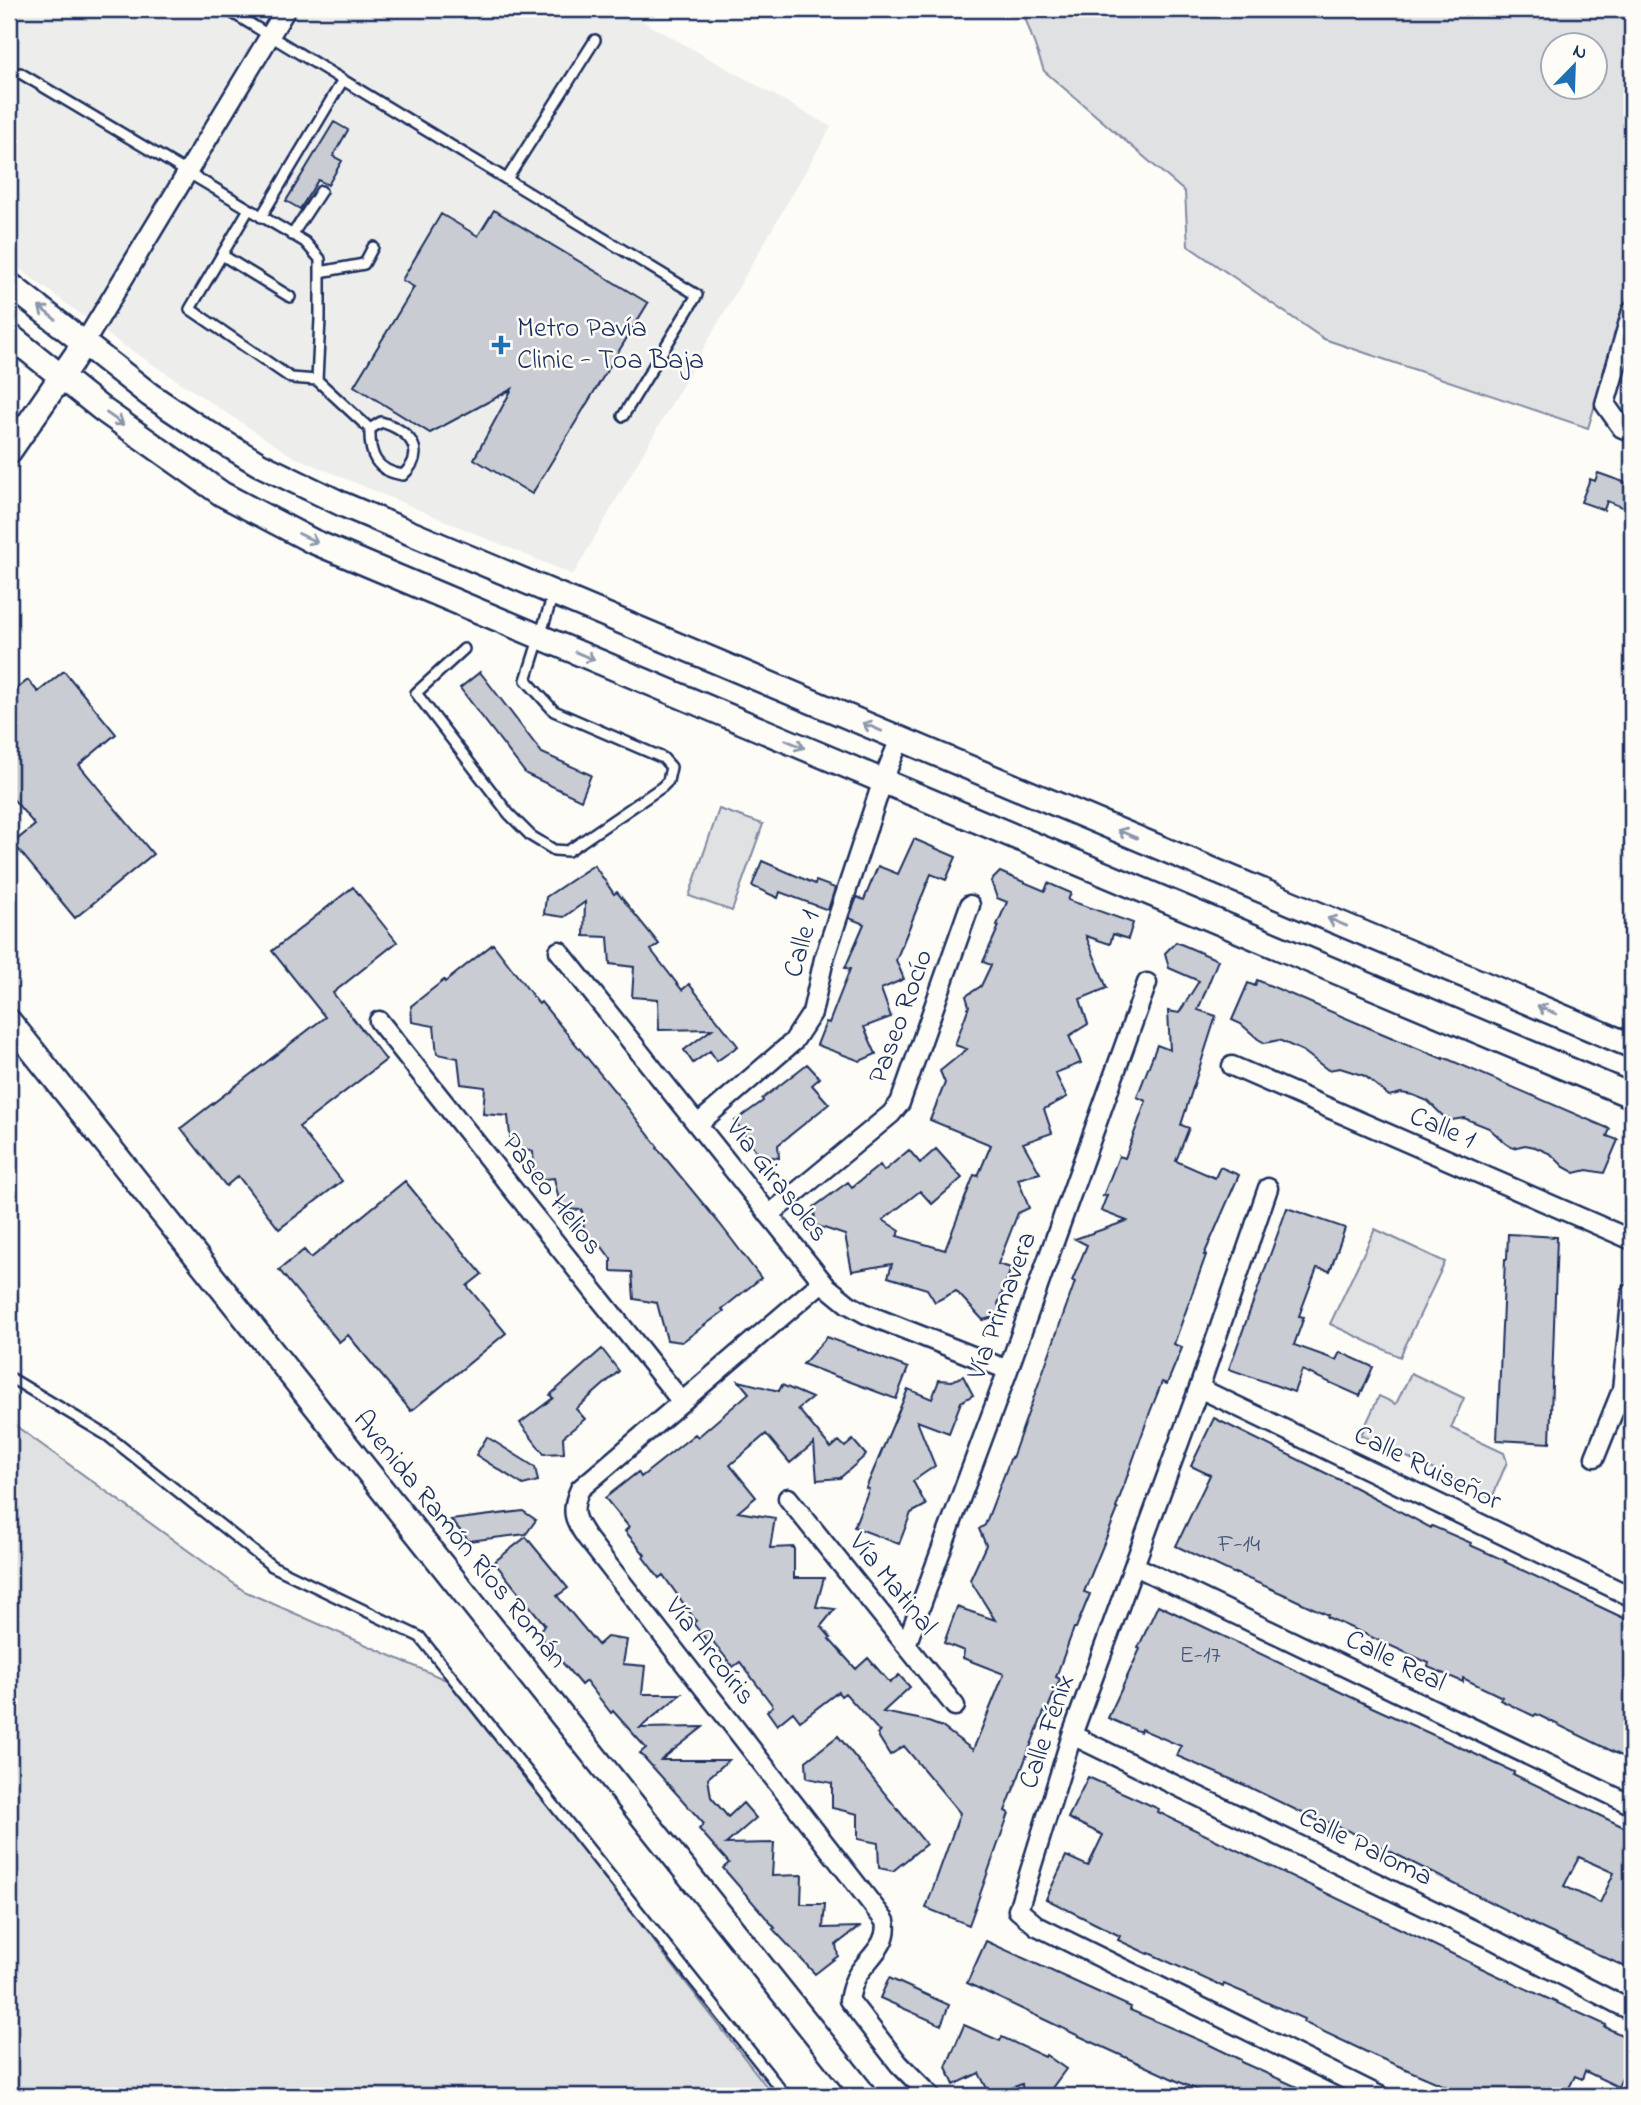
<svg xmlns="http://www.w3.org/2000/svg" width="1641" height="2105" font-family="'Indie Flower',sans-serif">
  <rect width="100%" height="100%" fill="#fdfcf7"/>
  <filter id="ink" filterUnits="userSpaceOnUse"><feTurbulence type="fractalNoise" baseFrequency=".0143" numOctaves="2"/><feDisplacementMap in="SourceGraphic" scale="14" xChannelSelector="R" yChannelSelector="G"/><feConvolveMatrix kernelMatrix="1 2 1 2 8 2 1 2 1" color-interpolation-filters="sRGB"/></filter>
  <g filter="url(#ink)">
    <path fill="#edeeec" d="M9 9H621L831 127 573 575 292 456 111 337 9 261Z"/>
    <path fill="#e0e1e3" stroke="#7e88a0" stroke-width="2" fill-rule="evenodd" d="M1022 9H1632V283L1588 428 1324 339 1188 246 1185 192 1044 71ZM1554 46H1596V88H1554Z
      M719 809 763 824 732 911 689 896Z
      M1375 1229 1445 1262 1400 1357 1330 1324Z
      M1411 1373 1464 1398 1451 1428 1504 1453 1507 1462 1492 1498 1361 1435 1379 1396 1396 1404Z
      M9 1421 244 1591 453 1683 774 2096H9Z"/>
    <path fill="#c9ccd3" stroke="#1b2f5e" stroke-width="2" fill-rule="evenodd" d="M334 122 348 130 333 156 342 161 328 185 318 180 300 209 286 201Z
      M494 210 648 303 532 494 474 459 512 389 430 433 354 386 414 287 402 280 441 214 478 236Z
      M1598 473 1632 485V511L1607 501 1604 510 1581 502 1590 479 1595 481Z
      M64 671 116 734 79 765 153 854 75 918 13 843 35 825 9 794V695L28 680 38 692Z
      M480 672 542 753 591 775 581 800 526 774 460 688Z
      M914 839 956 857 946 880 931 874 896 960 904 979 881 989 891 1017 864 1027 876 1054 860 1061 817 1045 826 1022 829 1023 850 969 845 968 864 924 849 918 857 897 864 900 878 866 898 874Z
      M762 861 815 884 816 881 835 888 828 910 780 892 778 898 752 886Z
      M594 865 614 894 617 892 659 944 651 950 682 990 689 984 738 1046 717 1061 710 1051 693 1063 684 1050 712 1029 659 1030 658 999 632 997 634 967 610 964 608 937 584 936 585 902 564 917 544 914 546 897Z
      M1000 872 1045 891 1048 883 1071 893 1068 900 1133 923 1128 939 1113 934 1110 944 1086 936 1107 988 1080 999 1088 1024 1069 1036 1081 1063 1055 1073 1067 1097 1044 1109 1052 1133 1023 1143 1040 1173 1018 1179 1029 1208 1018 1213 998 1264 1011 1268 998 1304 1001 1315 983 1320 956 1291 935 1302 927 1289 888 1277 892 1264 852 1271 845 1235 815 1225 814 1207 848 1182 852 1187 880 1165 884 1171 909 1150 920 1163 936 1149 962 1178 932 1204 920 1191 883 1220 900 1231 897 1236 945 1250 974 1175 978 1176 991 1145 930 1120 945 1083 940 1071 967 1049 955 1045 969 1006 966 996 981 986 991 965 983 962 999 926 997 925 1007 902 997 898 991 881Z
      M353 887 397 942 333 993 386 1060 299 1127 342 1181 279 1229 238 1176 226 1186 181 1128 325 1017 272 951Z
      M1176 942 1218 960 1198 1010 1216 1016 1181 1125 1189 1128 1176 1161 1215 1178 1220 1167 1239 1175 1204 1255H1206L1174 1344 1182 1348 1167 1384 1162 1382 1150 1412 1116 1508 1118 1509 1084 1592 1090 1594 1076 1628H1074L1056 1677 1060 1679 1046 1713 1044 1712 1005 1811 1009 1813 969 1925 926 1908 960 1813 904 1746 890 1755 877 1734 880 1732 845 1693 841 1696 838 1692 800 1721 793 1712 777 1725 767 1711 773 1706 740 1662 733 1667 711 1639 708 1642 693 1623 696 1621 663 1575 659 1578 643 1557 645 1555 625 1531 629 1527 605 1498 638 1472 641 1477 695 1434 698 1437 749 1393 739 1381 779 1391 782 1385 812 1398 798 1409 831 1448 839 1441 845 1447 853 1440 866 1455 840 1478 817 1480 814 1443 790 1463 766 1434 730 1465 756 1497 738 1512 775 1518 770 1548 794 1547V1578H824L816 1607 835 1609 821 1626 831 1638 829 1639 856 1669 868 1658 890 1683 899 1675 910 1687 883 1712 923 1720 942 1727 973 1750 1004 1674 963 1658 964 1651 944 1643 957 1607 995 1620 970 1580 986 1545 979 1529 985 1525 1011 1457 1012 1458 1075 1282 1072 1281 1087 1245 1075 1239 1127 1221 1101 1211 1107 1195 1103 1196 1119 1156 1125 1158 1146 1101 1137 1097 1157 1045 1170 1050 1168 1011 1179 1013 1199 981 1169 968 1165 953Z
      M493 944 539 1004 541 1002 617 1094 658 1147 657 1148 720 1224 761 1278 722 1309 724 1311 682 1342 667 1340 657 1303 634 1299 632 1272 611 1271V1259L597 1240 585 1239 582 1210 561 1209 554 1178 535 1180 533 1152 511 1145 508 1116 483 1114 485 1087 461 1084 458 1058 437 1054 434 1026 412 1022 411 1006 444 980 445 982Z
      M1257 980 1381 1033 1443 1059V1057L1610 1129 1607 1136 1618 1140 1604 1173 1587 1170 1575 1173 1564 1167 1551 1154 1535 1147 1525 1145 1513 1148 1505 1143 1489 1128 1464 1118 1452 1120 1443 1116 1428 1101 1413 1095 1401 1093 1389 1096 1365 1076 1340 1068 1328 1070 1303 1051 1279 1040 1265 1043 1258 1039 1241 1024 1232 1020 1248 983 1255 986Z
      M807 1064 820 1078 812 1085 829 1104 778 1145 779 1158 759 1155 735 1121 763 1101 762 1099Z
      M405 1181 482 1274 467 1286 506 1333 411 1411 348 1335 339 1342 279 1270 304 1250 311 1258Z
      M1287 1208 1345 1228 1330 1271 1317 1268 1299 1316 1304 1317 1294 1345 1336 1360 1340 1352 1373 1367 1360 1396 1302 1370 1294 1392 1229 1369Z
      M1508 1234 1557 1237 1550 1443 1497 1440 1505 1259H1507Z
      M827 1337 908 1368 896 1399 803 1364Z
      M602 1349 619 1371 576 1409 585 1419 563 1437 564 1453 544 1454 520 1423 553 1398 550 1395Z
      M963 1376 973 1395 961 1402 949 1433 917 1421 935 1466 913 1481 926 1505 911 1513 899 1544 854 1527 869 1489 866 1488 908 1389 932 1399 939 1380 952 1381Z
      M1214 1418 1356 1488 1431 1528 1432 1526 1471 1543 1470 1545 1506 1561 1505 1562 1632 1622V1761L1536 1714 1534 1716 1500 1700 1502 1697 1463 1678V1682L1428 1667 1429 1663 1327 1617 1328 1615 1283 1594 1235 1573V1574L1176 1546 1210 1475 1191 1466Z
      M487 1437 535 1467 538 1481 523 1485 476 1455Z
      M523 1511 536 1520 526 1534 469 1541 451 1520Z
      M526 1537 568 1588 557 1596 598 1645 607 1637 627 1640 623 1664 645 1666 642 1694H681L640 1728 703 1727 661 1760H729L708 1778 711 1797 728 1817 743 1803 756 1818 726 1844 774 1843 772 1876 802 1875 801 1904H825L823 1928 859 1927 836 1945 838 1956 815 1974 773 1929 775 1928 723 1868 729 1863 699 1829 704 1824 640 1753 646 1748 613 1711 611 1713 586 1681 581 1685 537 1632 545 1625 494 1562Z
      M1158 1605 1372 1707 1477 1755 1514 1772 1513 1774 1632 1831V1970L1543 1929 1362 1837 1326 1821 1325 1824 1249 1787 1177 1756 1181 1746 1141 1729 1140 1732 1108 1718 1140 1649 1138 1648ZM1579 1857 1614 1873 1600 1903 1564 1886Z
      M838 1736 926 1844 893 1871 879 1868 878 1843 858 1839V1814L832 1808V1783L807 1778 806 1761Z
      M1088 1777 1159 1809 1158 1812 1496 1975 1606 2025 1605 2027 1632 2040V2056L1618 2087 1585 2071 1582 2079 1575 2076 1565 2096H1449L1452 2089 1373 2055 1303 2022 1304 2019 1259 1999 1224 1984 1223 1987 1149 1953 1148 1954 1118 1940 1120 1936 1046 1899 1066 1856 1088 1866 1103 1835 1068 1818Z
      M986 1941 1100 1993 1131 2007 1130 2010 1206 2043 1241 2060V2062L1317 2096H1210L1079 2036 967 1983Z
      M889 1978 949 2005 941 2025 880 1998Z
      M964 2025 1000 2041 1002 2037 1045 2057 1046 2055 1066 2069 1046 2096H1023L1022 2084 991 2096 979 2073 954 2085 946 2067Z"/>
    <g fill="none" stroke-linecap="round" stroke-linejoin="round">
      <g stroke="#1b2f5e" stroke-width="14">
        <path id="service" d="M226 9 697 295 623 416
          M20 73 305 242 320 259V319L317 380 291 378 190 309 249 209
          M507 179 595 40
          M261 217 343 80
          M292 235 321 191
          M222 255 290 297
          M320 272 364 264 373 247
          M317 380 370 429C369 455 376 471 403 475 429 451 408 430 381 422L370 429
          M464 649 416 693 509 814 531 836 554 850 568 851 662 787 668 781 671 767 663 758 554 711 526 680 553 595
          M9 1377 108 1436 272 1566 420 1637 786 2096"/>
      </g>
      <g stroke="#1b2f5e" stroke-width="23">
        <path id="minor" d="M1632 311 1605 404 1622 428 1632 431
          M85 342 286 9
          M559 951 826 1286 848 1304 866 1314 1008 1370
          M379 1021 682 1402
          M1232 1066 1632 1240
          M698 1124 793 1042 812 1013 824 959 883 780 900 739
          M1268 1188 1199 1388 1072 1735 1018 1910 1037 1926 1380 2096
          M769 1215 891 1114 900 1103 970 905
          M822 1282 580 1489C570 1511 574 1520 587 1538L885 1921C890 1943 869 1957 858 1974 853 1982 851 1990 849 2000L899 2064 931 2096
          M1199 1388 1632 1597
          M1595 1457 1622 1390 1632 1293
          M788 1498 955 1706
          M1135 1566 1632 1805
          M906 1645 1008 1370 1147 983
          M1072 1735 1496 1941 1632 2011"/>
      </g>
      <g stroke="#1b2f5e" stroke-width="28">
        <path id="tertiary" d="M9 284 150 395 195 425 259 464 344 505 1632 1046
          M9 335 103 410 222 494 312 541 1632 1096
          M9 452 85 342
          M9 1021 865 2096"/>
      </g>
      <use href="#service" stroke="#fdfcf7" stroke-width="9"/>
      <use href="#minor" stroke="#fdfcf7" stroke-width="18"/>
      <use href="#tertiary" stroke="#fdfcf7" stroke-width="23"/>
    </g>
    <defs><path id="oneway-shaft" d="M-6 0H5M1.5-3L5.5 0L1.5 3" fill="none" stroke-width="1.6" stroke-linecap="round" stroke-linejoin="round" transform="scale(1.75)"/></defs>
    <g stroke="#8c96aa">
      <use href="#oneway-shaft" transform="translate(47 313) rotate(-142)"/>
      <use href="#oneway-shaft" transform="translate(115 419) rotate(35)"/>
      <use href="#oneway-shaft" transform="translate(308 538) rotate(26)"/>
      <use href="#oneway-shaft" transform="translate(585 656) rotate(23)"/>
      <use href="#oneway-shaft" transform="translate(872 727) rotate(-157)"/>
      <use href="#oneway-shaft" transform="translate(795 744) rotate(23)"/>
      <use href="#oneway-shaft" transform="translate(1127 834) rotate(-157)"/>
      <use href="#oneway-shaft" transform="translate(1337 922) rotate(-157)"/>
      <use href="#oneway-shaft" transform="translate(1547 1010) rotate(-157)"/>
    </g>
  </g>
  <path fill="#1f6fb2" stroke="#fdfcf7" stroke-width="2.5" d="M497.5 334.5h7v7h7v7h-7v7h-7v-7h-7v-7h7z"/>
  <g text-anchor="middle" dominant-baseline="central" stroke-width="5" stroke-linejoin="round" paint-order="stroke">
    <g font-size="24" fill="#46567b">
      <text x="1239" y="1545">F-14</text>
      <text x="1200" y="1656">E-17</text>
    </g>
    <g font-size="28" fill="#1b2f5e" stroke="#fdfcf7" text-anchor="start">
      <text x="517" y="329">Metro Pavía<tspan x="517" dy="32">Clinic - Toa Baja</tspan></text>
    </g>
    <g font-size="28" fill="#1b2f5e" stroke="#fdfcf7">
      <text transform="translate(803 944) rotate(-74)">Calle 1</text>
      <text transform="translate(902 1017) rotate(-70)">Paseo Rocío</text>
      <text transform="translate(1442 1129) rotate(23)">Calle 1</text>
      <text transform="translate(776 1181) rotate(52)">Vía Girasoles</text>
      <text transform="translate(551 1195) rotate(52)">Paseo Helios</text>
      <text transform="translate(1003 1306) rotate(-70)">Vía Primavera</text>
      <text transform="translate(1427 1469) rotate(26)">Calle Ruiseñor</text>
      <text transform="translate(459 1540) rotate(51)">Avenida Ramón Ríos Román</text>
      <text transform="translate(892 1585) rotate(51)">Vía Matinal</text>
      <text transform="translate(709 1652) rotate(52)">Vía Arcoíris</text>
      <text transform="translate(1395 1662) rotate(26)">Calle Real</text>
      <text transform="translate(1048 1732) rotate(-71)">Calle Fénix</text>
      <text transform="translate(1365 1848) rotate(26)">Calle Paloma</text>
    </g>
  </g>
  <rect width="1641" height="2105" fill="none" stroke="#fdfcf7" stroke-width="35"/>
  <rect x="18" y="18" width="1606" height="2070" fill="none" stroke="#1b2f5e" stroke-width="2.5" filter="url(#ink)"/>
  <g transform="translate(1574 66) rotate(23)"><circle r="33" fill="#fdfcf7" stroke="#a3aaba" stroke-width="2"/>
  <path d="M0-5L12 26L0 18L-12 26Z" fill="#1f6fb2"/>
  <text y="-10" font-size="19" font-weight="bold" text-anchor="middle" fill="#1b2f5e">N</text>
  </g>
</svg>
